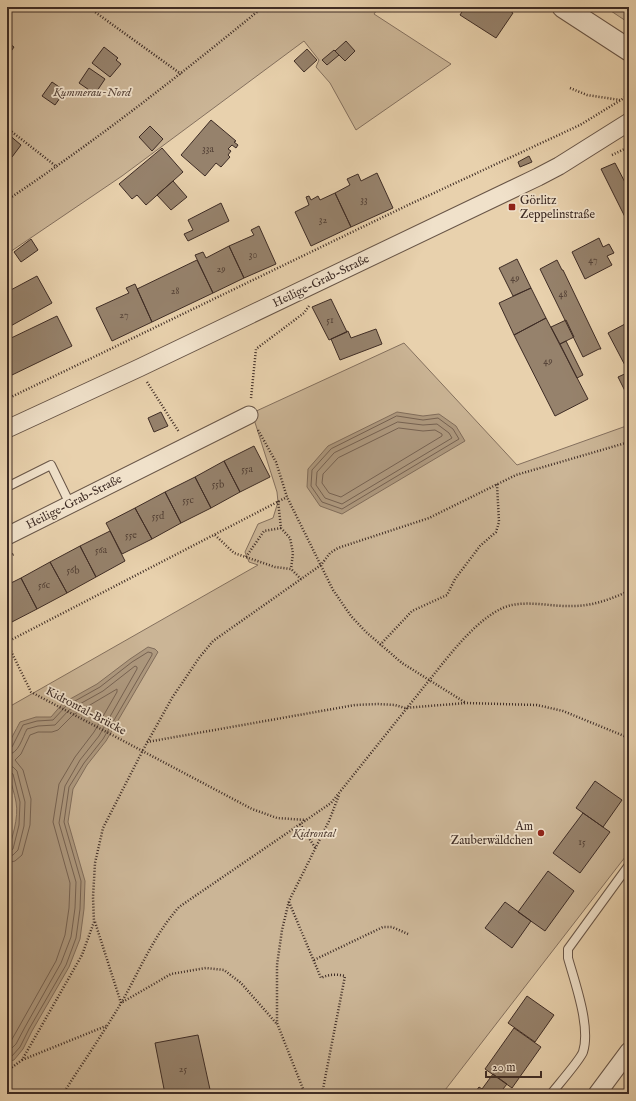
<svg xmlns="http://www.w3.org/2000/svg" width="636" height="1101" font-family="'IM FELL English',serif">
  <rect width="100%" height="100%" fill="#e8d1ad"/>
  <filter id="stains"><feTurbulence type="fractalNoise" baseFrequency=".005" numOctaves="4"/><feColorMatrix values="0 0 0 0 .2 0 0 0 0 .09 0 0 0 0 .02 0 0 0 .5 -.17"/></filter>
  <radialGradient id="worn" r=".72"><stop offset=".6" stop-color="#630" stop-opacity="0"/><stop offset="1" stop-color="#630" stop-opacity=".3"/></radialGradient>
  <path fill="#cbb596" stroke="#84705e" d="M7 7H379L374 14 451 64 356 130 330 83 316 67 319 60 304 41 122 176 7 254Z
    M605 7H629V23Z
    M404 343 517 465 629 425V852L442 1094H7V708L258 565 249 562 245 552 258 524 273 518 278 502 277 492 252 413Z"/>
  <path fill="#ae997f" stroke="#816d5b" d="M397 412 423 416 439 414 456 426 465 441 342 514 320 506 307 487 308 469 328 446Z
    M148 647 155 649 158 652 106 741 87 765 73 789 68 822 85 881 84 909 80 939 69 967 32 1031 23 1049 14 1060 7 1062V854C12 838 19 818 16 802 13 785 4 768 7 750 9 741 16 730 20 722L36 717H51L63 703 97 684 130 659Z"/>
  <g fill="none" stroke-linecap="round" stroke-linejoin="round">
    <path stroke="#766252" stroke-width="1" d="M397 416 423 420 438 418 453 429 459 439 342 509 322 502 311 486 312 470 331 449Z
      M398 422 423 425 437 424 449 433 452 438 342 504 325 498 316 485 317 472 334 453Z
      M399 428 423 431 435 430 442 434V436L341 497 329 493 322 483 323 474 338 458Z
      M7 750 12 747 23 725 37 721 53 720 66 706 100 687 132 662 148 652 152 653V655L103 739 84 763 69 787 64 822 81 881 80 909 76 938 66 965 29 1029 20 1047 12 1056 7 1058
      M7 755C19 754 22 738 27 729L38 726 55 725 69 710 103 691 135 666 137 667V669L99 736 80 760 65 786 59 823 76 882 75 908 71 937 61 963 25 1027 16 1044 7 1053
      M7 766 13 767 17 771 25 802 24 826 18 850 13 855 7 857
      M7 771 10 772 13 774 20 802 19 825 13 849 10 851 7 852
      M7 863 15 861 22 855 30 825 31 799 23 770 15 760 21 754 30 735 38 732H52L58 730 73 715 117 689V692L94 732 75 757 59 784 53 822 70 883 69 908 65 935 56 961 11 1041 7 1045"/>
  </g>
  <path fill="#96826c" stroke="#3e2c25" d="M465 7H504L513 13 496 38 460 15Z
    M346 41 355 51 345 61 335 51Z
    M7 42 14 47 7 57Z
    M104 47 118 58 116 60 121 64 110 77 92 63Z
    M307 49 317 60 304 72 294 61Z
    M334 50 339 55 327 65 322 60Z
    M89 68 105 79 95 94 79 83Z
    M52 82 65 91 55 105 42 96Z
    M211 120 236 141 234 142 238 145 236 148 232 145 228 149 231 151 228 155 230 157 221 167 216 163 205 176 181 155Z
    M150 126 163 139 152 151 139 137Z
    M8 134 21 145 12 157 7 153Z
    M162 148 183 172 146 205 137 195 132 199 119 184Z
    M529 156 532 162 520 167 518 162Z
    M615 163 629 190V220L627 221 601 169Z
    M377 173 393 208 351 227 335 193 350 185 347 179 358 174 361 181Z
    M173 181 187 197 171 210 157 195Z
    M335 193 351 227 311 246 295 212 309 205 306 197 309 196 311 200 318 196 320 200Z
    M221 203 229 221 188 241 184 234 193 230 188 220Z
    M259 226 276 264 244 278 229 246 254 235 251 230Z
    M599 238 603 247 609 244 614 253 607 256 612 265 585 279 572 252Z
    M31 239 38 250 21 262 14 252Z
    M229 246 244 278 213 293 195 255 203 252 206 258Z
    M517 259 531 288 513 296 499 268Z
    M197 260 213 293 152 322 137 289Z
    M557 260 562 270H563L601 349H599L583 357 540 269Z
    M37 276 52 303 7 328V292Z
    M135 284 152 322 112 341 96 308 129 293 126 288Z
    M531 288 546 318 514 335 499 303Z
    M331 299 347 332 329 340 312 307Z
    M57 316 72 346 12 375 7 364V340Z
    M546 318 588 399 555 416 514 335Z
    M566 320 574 337 560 344 551 327Z
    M625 324 629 333V373L608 333Z
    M376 329 382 344 340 360 331 339 348 331 351 338Z
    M566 341 583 375 577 378 560 344Z
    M629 372V394L627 395 618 377Z
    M161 412 168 426 154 432 148 418Z
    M254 446 270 477 240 492 224 461Z
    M224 461 240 492 211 508 195 477Z
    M195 477 211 508 181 523 165 492Z
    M165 492 181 523 152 539 135 508Z
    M135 508 152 539 122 554 106 523Z
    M110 531 125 561 96 577 80 546Z
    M80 546 96 577 67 593 50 562Z
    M50 562 67 593 37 609 21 578Z
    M21 578 37 609 8 624 7 585Z
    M595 781 622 800 603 827 576 808Z
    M583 813 610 832 580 873 553 853Z
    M548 871 574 891 545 931 518 912Z
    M505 902 531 921 512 948 485 928Z
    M527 996 554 1015 535 1042 508 1023Z
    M514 1028 541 1047 512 1088 485 1069Z
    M198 1035 211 1094H165L155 1043Z
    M493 1074 507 1084 499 1094H489L482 1089Z
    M479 1087 482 1089 489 1094H474Z"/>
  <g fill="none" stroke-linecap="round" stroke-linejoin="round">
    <g stroke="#685547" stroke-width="10">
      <path id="service" d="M7 487 51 465 70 504
        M551 1094C558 1085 580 1060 583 1052 591 1027 575 983 568 958V949L629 865"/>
    </g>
    <g stroke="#685547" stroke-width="19">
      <path id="minor" d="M7 429 139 368 538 177 559 166 629 122
        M7 536 249 415
        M597 1094 629 1051"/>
    </g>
    <g stroke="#685547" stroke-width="23">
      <path id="tertiary" d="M563 7 629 50"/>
    </g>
    <path stroke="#3e2c25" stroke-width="2.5" stroke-dasharray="1 2" stroke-linecap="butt" d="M88 7 181 74
      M570 88 587 95 620 100
      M7 128 57 167
      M612 155 629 147
      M7 200C96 141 180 75 263 7
      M147 382 179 432
      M251 398 256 349 304 313 309 306
      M7 399 406 206 580 125 629 95
      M258 430 276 462 287 497 333 590 351 616 366 632 402 663 466 703
      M278 501 281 528 290 538 293 553 291 569
      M215 535 234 553 275 567 291 569 301 579
      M7 557 14 554
      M246 557 264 531 281 528
      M7 642 287 497
      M7 643 31 692 252 809 277 818 306 820
      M380 645 412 611 447 595 455 579 480 546 496 532 499 522 497 484
      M147 742 355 705 378 704 395 705 405 708 466 703 537 705 563 711 629 738
      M300 824 316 849
      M289 902 321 978C329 974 336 974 345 976L322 1094
      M95 922 121 1003 171 974 206 968 224 970 241 983 276 1023
      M314 960 383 927H392L408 934
      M22 1060 106 1026
      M7 1071 22 1060 82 955 94 922 93 897 95 863 103 828 143 750 172 698 199 658 213 641 321 565 330 553 338 548 429 518 516 475 629 442
      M63 1094C83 1062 105 1031 124 998 141 967 155 934 179 907L331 803 443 663C459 643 487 610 512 605 532 601 554 607 573 606 593 606 611 599 629 591
      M305 1094 277 1023V965L282 930 289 901 329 821 339 795"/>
    <use href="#service" stroke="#f0e1ca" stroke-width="8"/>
    <use href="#minor" stroke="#f0e1ca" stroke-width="17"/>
    <use href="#tertiary" stroke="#f0e1ca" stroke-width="21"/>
  </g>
  <g fill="#8f2418" stroke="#f0e1ca" stroke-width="1.5">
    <rect x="508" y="203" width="8" height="8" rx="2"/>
    <circle cx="541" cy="833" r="4"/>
  </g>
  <g text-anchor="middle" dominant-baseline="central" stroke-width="3.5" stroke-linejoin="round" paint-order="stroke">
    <g font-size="10" fill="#544237">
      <text x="208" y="149">33a</text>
      <text x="364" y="200">33</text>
      <text x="323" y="220">32</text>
      <text x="253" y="255">30</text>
      <text x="593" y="260">47</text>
      <text x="221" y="269">29</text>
      <text x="515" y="278">49</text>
      <text x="175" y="291">28</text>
      <text x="563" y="294">48</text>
      <text x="124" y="315">27</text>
      <text x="330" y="320">51</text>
      <text x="548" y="361">49</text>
      <text x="247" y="469">55a</text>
      <text x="218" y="484">55b</text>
      <text x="188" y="500">55c</text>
      <text x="158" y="516">55d</text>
      <text x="131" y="535">55e</text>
      <text x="101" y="550">56a</text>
      <text x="73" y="570">56b</text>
      <text x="44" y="585">56c</text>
      <text x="582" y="842">15</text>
      <text x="183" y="1069">25</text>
    </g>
    <g font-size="12" font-style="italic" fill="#5a473c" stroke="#f0e1ca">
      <text x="92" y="92">Kummerau-Nord</text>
      <text x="314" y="833">Kidrontal</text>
    </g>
    <g font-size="12" fill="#3e2c25" stroke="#f0e1ca" text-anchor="start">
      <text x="520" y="200">Görlitz<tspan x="520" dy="14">Zeppelinstraße</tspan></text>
      <text x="533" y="826" text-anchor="end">Am<tspan x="533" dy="14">Zauberwäldchen</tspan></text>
    </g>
    <g font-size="12" fill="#3e2c25" stroke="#f0e1ca">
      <text transform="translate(321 281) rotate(-26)">Heilige-Grab-Straße</text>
      <text transform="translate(74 502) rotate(-27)">Heilige-Grab-Straße</text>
      <text transform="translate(86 711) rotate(28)">Kidrontal-Brücke</text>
    </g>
  </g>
  <rect width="636" height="1101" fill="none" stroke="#e8d1ad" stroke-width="24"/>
  <rect x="8" y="8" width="620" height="1085" fill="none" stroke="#3e2c25" stroke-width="2"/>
  <rect x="12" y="12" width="612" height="1077" fill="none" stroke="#3e2c25"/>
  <path d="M486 1071v6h55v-6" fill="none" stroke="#3e2c25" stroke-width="2"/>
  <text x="492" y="1071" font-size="12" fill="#3e2c25" stroke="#f0e1ca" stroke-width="3" paint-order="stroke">20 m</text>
  <rect width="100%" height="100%" filter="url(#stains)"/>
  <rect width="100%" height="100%" fill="url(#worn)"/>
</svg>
